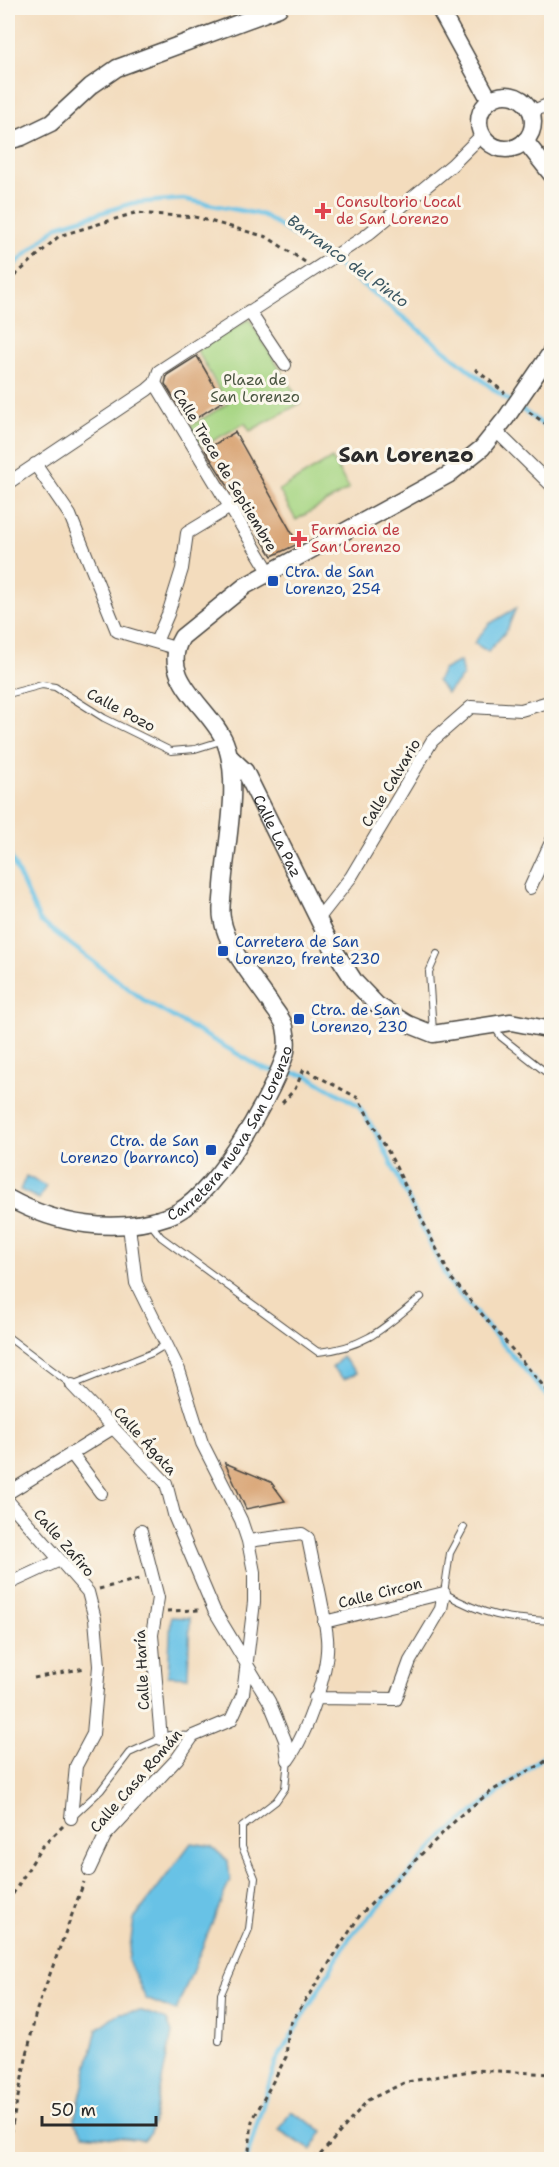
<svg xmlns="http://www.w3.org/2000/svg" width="559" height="2167" font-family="'Shantell Sans',sans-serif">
  <rect width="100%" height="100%" fill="#fbf7ec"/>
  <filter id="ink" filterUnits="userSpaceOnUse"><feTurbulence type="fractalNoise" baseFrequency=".0167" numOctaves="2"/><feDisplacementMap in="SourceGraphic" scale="12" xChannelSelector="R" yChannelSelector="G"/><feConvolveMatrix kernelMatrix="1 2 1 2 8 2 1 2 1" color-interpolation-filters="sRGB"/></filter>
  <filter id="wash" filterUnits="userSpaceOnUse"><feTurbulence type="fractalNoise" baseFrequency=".008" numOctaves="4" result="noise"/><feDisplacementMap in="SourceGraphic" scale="24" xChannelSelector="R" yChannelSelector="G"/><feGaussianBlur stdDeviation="1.35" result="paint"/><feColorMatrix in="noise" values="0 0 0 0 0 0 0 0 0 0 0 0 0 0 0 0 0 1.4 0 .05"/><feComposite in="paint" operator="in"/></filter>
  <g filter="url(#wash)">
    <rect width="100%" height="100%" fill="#f3dcbd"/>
    <path fill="#a7d684" stroke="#698058" stroke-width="1.5" d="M249 319 301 403 250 431 245 423 202 447 190 426 227 404 197 350Z
      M332 458 349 489 296 520 279 490Z"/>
    <path fill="#68c2e6" stroke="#4a7688" stroke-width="1.5" d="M516 608 507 630 488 652 474 643 489 624Z
      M460 661 463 676 447 693 437 681 443 670Z
      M26 1176 46 1186 39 1199 20 1190Z
      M342 1357 357 1373 344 1379 332 1368Z
      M171 1617 190 1618 188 1677 168 1676Z
      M191 1843 211 1846 228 1861 230 1880 176 2011 146 1999 128 1961 134 1919Z
      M142 2011 167 2020 172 2033 151 2132 144 2140 84 2134 74 2122 97 2029 120 2013Z
      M291 2111 323 2131 311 2150 279 2130Z
      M74 2151 113 2159H74Z"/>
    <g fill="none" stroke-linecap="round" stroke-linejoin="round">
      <path stroke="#68c2e6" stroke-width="4.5" d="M8 270 58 226 133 203 183 199 263 215 329 258 497 392 552 431
        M8 851 40 921 145 1001 264 1069 306 1075 358 1105 378 1136 448 1281 552 1401
        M246 2160 276 2062 349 1938 443 1837 552 1749"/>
    </g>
    <g id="blocks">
      <path fill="#d9a576" d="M197 356 223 401 189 423 165 384 167 375Z
        M235 432 298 544 272 556 205 450Z
        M225 1463 271 1482 285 1501 246 1509Z"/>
    </g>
  </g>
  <g filter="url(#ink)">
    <use href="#blocks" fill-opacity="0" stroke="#494641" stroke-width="1.5"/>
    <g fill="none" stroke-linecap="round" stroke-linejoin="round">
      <g stroke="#494641" stroke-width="8">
        <path id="lane" d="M8 694 42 685 55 687 104 718 171 751 195 749 224 740
          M494 1026 501 1037 552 1077
          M433 1031 429 972 437 954
          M150 1223 161 1237 318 1352C366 1348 386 1326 421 1297
          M8 1337 72 1385 152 1353 167 1344
          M464 1527 450 1553 444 1593C485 1616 505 1619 552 1621
          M71 1818 101 1790 129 1753 169 1735 192 1736
          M219 2041 221 1994 249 1929 255 1878 242 1847V1827L276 1801 285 1788 288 1760"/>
      </g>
      <g stroke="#494641" stroke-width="14">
        <path id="street" d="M531 112 552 103
          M249 311 285 365
          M155 383 270 573
          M496 431 552 486
          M35 464 70 515 117 631 175 648
          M8 483 147 390 155 383 159 371 367 235 452 165 482 135
          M156 642 168 614 182 569 187 533 230 507
          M530 888 552 840
          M318 919 351 877 432 741 471 707 521 710 552 701
          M72 1385 166 1483 175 1518 214 1610 269 1701 285 1740 288 1760
          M71 1453 101 1493
          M8 1493 113 1428
          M8 1501 88 1592 95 1619 99 1666 93 1734 76 1766 71 1818
          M141 1531 158 1598 152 1635 161 1739
          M248 1541 302 1534 308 1538C314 1571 324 1605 327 1638 330 1670 306 1735 288 1760
          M8 1584 60 1560
          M315 1698 396 1699 410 1661 441 1609 444 1593 324 1622
          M89 1870 105 1836 177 1759 193 1736 231 1720 243 1694 254 1602V1572L248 1541 241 1520 202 1443 179 1370 136 1283 129 1226"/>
      </g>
      <g stroke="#494641" stroke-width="19">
        <g id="secondary">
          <path d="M439 8 489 99"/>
          <circle cx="506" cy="122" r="27"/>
          <path d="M8 141 22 137 51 123 91 86 117 68 279 8"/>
          <path d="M525 141 552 175"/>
          <path id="s1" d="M230 757 245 771 331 945 355 982 377 1005 408 1024 433 1034 511 1022 552 1030"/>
          <path id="s2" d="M8 1198C57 1225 115 1235 169 1216 212 1201 269 1101 284 1058 288 1049 287 1037 285 1027 283 1019 275 1011 271 1004 254 978 227 949 222 918 220 908 223 896 223 886 226 843 241 782 225 742 211 708 157 678 182 637L245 586 448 475 482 448 506 418 552 351"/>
        </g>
      </g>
      <path stroke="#494641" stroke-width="3" stroke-dasharray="4.5 4.5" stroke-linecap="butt" d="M8 282 59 236 135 213 195 217 267 237 305 262
        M475 369 505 393
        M529 412 552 428
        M282 1103 295 1089 304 1069 358 1098 389 1153 451 1278 552 1396
        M99 1589 139 1579
        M167 1611 200 1610
        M34 1678 85 1668
        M8 1902 41 1848 63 1826
        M8 2160V2144L36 2012 84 1882
        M248 2160 252 2121 286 2057 289 2026 360 1915 462 1814 493 1790 542 1764 552 1755
        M303 2160 320 2155 368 2100 406 2082 476 2070 552 2074"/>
      <use href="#lane" stroke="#fff" stroke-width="6"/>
      <use href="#street" stroke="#fff" stroke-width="12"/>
      <use href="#secondary" stroke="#fff" stroke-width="16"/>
    </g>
  </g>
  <g fill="#e0444e" stroke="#fbf7ec" stroke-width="2">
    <path d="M320 202h6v6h6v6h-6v6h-6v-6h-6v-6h6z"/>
    <path d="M296 530h6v6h6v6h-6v6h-6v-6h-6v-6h6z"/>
  </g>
  <g fill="#1a4fb4" stroke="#fbf7ec" stroke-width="2">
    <rect x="267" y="575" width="12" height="12" rx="3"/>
    <rect x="217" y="945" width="12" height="12" rx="3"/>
    <rect x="293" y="1013" width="12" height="12" rx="3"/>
    <rect x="205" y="1144" width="12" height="12" rx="3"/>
  </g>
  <g text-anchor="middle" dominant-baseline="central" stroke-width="6" stroke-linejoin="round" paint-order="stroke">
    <g font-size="15" fill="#be3a42" stroke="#fbf7ec" text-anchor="start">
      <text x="336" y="202">Consultorio Local<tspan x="336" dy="17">de San Lorenzo</tspan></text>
      <text x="311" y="530">Farmacia de<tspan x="311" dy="17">San Lorenzo</tspan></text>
    </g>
    <g font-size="15" fill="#4a5641" stroke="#fbf7ec">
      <text x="255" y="380">Plaza de<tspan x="255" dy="17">San Lorenzo</tspan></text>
    </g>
    <g font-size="15" fill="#2b2b2b" stroke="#fbf7ec">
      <text transform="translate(225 470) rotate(59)">Calle Trece de Septiembre</text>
      <text transform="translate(121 710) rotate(28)">Calle Pozo</text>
      <text transform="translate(391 783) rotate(-59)">Calle Calvario</text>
      <text stroke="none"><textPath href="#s1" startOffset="93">Calle La Paz</textPath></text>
      <text stroke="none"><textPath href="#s2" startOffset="272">Carretera nueva San Lorenzo</textPath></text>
      <text transform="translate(145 1441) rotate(48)">Calle Ágata</text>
      <text transform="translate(64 1543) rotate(49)">Calle Zafiro</text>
      <text transform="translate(380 1593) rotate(-14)">Calle Circon</text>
      <text transform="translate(142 1670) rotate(-93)">Calle Haría</text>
      <text transform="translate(136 1781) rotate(-49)">Calle Casa Román</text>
    </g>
    <g font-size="15" fill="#164399" stroke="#fbf7ec" text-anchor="start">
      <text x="285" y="572">Ctra. de San<tspan x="285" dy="17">Lorenzo, 254</tspan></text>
      <text x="235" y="942">Carretera de San<tspan x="235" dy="17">Lorenzo, frente 230</tspan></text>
      <text x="311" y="1010">Ctra. de San<tspan x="311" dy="17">Lorenzo, 230</tspan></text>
      <text x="199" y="1141" text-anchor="end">Ctra. de San<tspan x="199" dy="17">Lorenzo (barranco)</tspan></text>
    </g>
    <g font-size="16" font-style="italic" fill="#3d5863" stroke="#fbf7ec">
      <text transform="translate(348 261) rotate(36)">Barranco del Pinto</text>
    </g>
    <g font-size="21" font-weight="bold" fill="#2b2b2b" stroke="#fbf7ec">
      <text x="406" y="455">San Lorenzo</text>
    </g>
  </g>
  <rect width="559" height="2167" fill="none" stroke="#fbf7ec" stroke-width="30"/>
  <path d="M42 2116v9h114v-9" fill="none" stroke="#2b2b2b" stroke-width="3"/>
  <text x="51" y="2116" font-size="18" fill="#2b2b2b" stroke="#fbf7ec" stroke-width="4.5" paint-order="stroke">50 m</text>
</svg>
